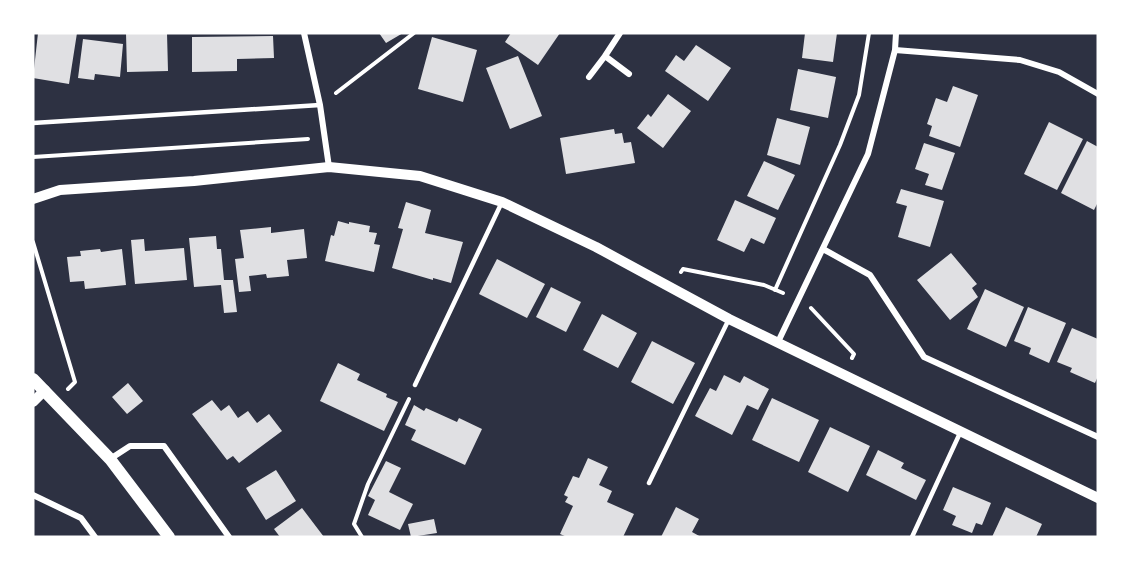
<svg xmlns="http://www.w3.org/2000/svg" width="1131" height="570" font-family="'IBM Plex Sans',sans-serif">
  <rect width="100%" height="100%" fill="#2d3142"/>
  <path fill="#e0e0e3" d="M38 33H77L69 84 33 78Z
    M126 33H167L168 71 127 72Z
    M379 33H403L386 43Z
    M511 33H560L538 65 505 42Z
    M805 33H837L833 62 802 58Z
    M273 36 274 58 237 59V71L192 72V37Z
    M432 37 477 50 463 102 418 89Z
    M83 39 123 44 120 77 95 74 94 80 78 78Z
    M696 45 731 68 708 101 665 71 676 55 684 61Z
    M518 56 542 116 510 129 486 68Z
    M798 69 836 77 828 118 790 110Z
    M953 86 978 95 960 147 929 136 932 126 927 124 936 98 947 102Z
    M668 94 691 111 663 148 637 128 648 114 651 117Z
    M777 118 810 127 800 165 767 155Z
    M1049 122 1083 139 1057 190 1024 174Z
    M614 129 615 134 622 133 624 143 631 142 635 163 566 174 560 138Z
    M1087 141 1098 147V202L1094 210 1061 193Z
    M924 143 955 153 942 190 925 185 929 174 915 169Z
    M764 161 795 175 778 210 747 196Z
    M901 189 944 201 930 247 898 237 907 206 896 203Z
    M735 200 776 218 764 244 751 238 744 252 717 240Z
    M406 202 431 210 425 233 463 242 451 283 433 278V280L392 268 403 229 398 228Z
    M338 221 349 224V222L370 226 369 232 377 233 374 244 380 245 374 272 325 261 331 235 334 236Z
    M271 227V233L304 229 307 258 287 260 289 276 267 278 266 274 249 276 251 291 239 292 235 259 244 258 240 230Z
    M216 236 217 249H221L224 280H233L237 312 224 313 221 285 194 287 189 238Z
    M144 239 145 251 184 248 187 280 135 284 131 240Z
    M100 249 101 252 122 249 126 285 85 289 84 281 70 282 67 257 81 256 80 251Z
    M951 253 977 284 972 288 978 297 950 320 917 280Z
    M497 259 545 284 527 318 479 294Z
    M551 287 581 302 566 332 536 317Z
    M985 289 1024 307 1006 347 967 329Z
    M1028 307 1066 323 1049 363 1029 354 1031 348 1014 341Z
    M602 314 637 333 618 368 583 350Z
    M1072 328 1098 339V376L1095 383 1070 372 1072 368 1057 362Z
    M652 341 695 363 673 404 631 382Z
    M338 363 360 374 357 380 387 394 386 397 398 402 384 431 320 401Z
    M724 375 740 383 744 376 769 389 758 410 747 405 732 435 695 416 710 388 716 391Z
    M128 383 143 401 127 414 112 397Z
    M772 398 819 420 799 462 752 440Z
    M212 400 221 411 229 405 238 418 248 411 257 423 269 414 282 431 239 463 233 456 227 460 192 414Z
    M414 405 424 411 426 408 457 422 459 418 482 429 465 465 411 440 416 430 405 425Z
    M830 427 870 446 848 492 808 472Z
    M878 450 904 463 901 468 926 480 916 500 866 475Z
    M588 458 608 467 599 485 612 491 607 502 634 514 623 537H567L560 534 573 506 565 502 568 497 564 495 573 476 579 478Z
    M386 461 401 468 389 492 413 504 400 530 368 515 375 500 368 496Z
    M276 470 296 501 266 520 246 488Z
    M953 487 991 503 982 525 976 523 972 533 952 525 956 516 943 510Z
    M676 507 699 519 692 532 701 537H661Z
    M1006 507 1042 524 1036 537H992Z
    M302 508 324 537H280L274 529Z
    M434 519 437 533 411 537 408 524Z"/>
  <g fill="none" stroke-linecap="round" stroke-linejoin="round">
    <path stroke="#fff" stroke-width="4" d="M336 93 414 33
      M33 157 308 139
      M33 242 75 382 68 389
      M681 272 683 269 764 285 783 293
      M775 290 840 145 859 95 869 33
      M811 308 854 354 852 358
      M362 537 354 524 368 484 409 399"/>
    <path stroke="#fff" stroke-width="4.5" d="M33 123 320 105
      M415 385 502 202
      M649 483 729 319
      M912 537 960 433"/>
    <path stroke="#fff" stroke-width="6" d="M304 33 320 105 329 167
      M895 50 1020 60 1059 72 1098 94
      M605 56 620 33
      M589 77 605 56 629 74
      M823 249 870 275 924 357 1098 437
      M778 342 868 154 895 50 896 33
      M110 459 130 446H164L229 537
      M33 495 81 518 95 537"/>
    <path stroke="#fff" stroke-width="10" d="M33 199 60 190 194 181 329 167 420 176 502 202 596 247 729 319 1098 498
      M33 402 45 390"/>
    <path stroke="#fff" stroke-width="12" d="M33 379 110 459 169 537"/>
  </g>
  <rect width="1131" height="570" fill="none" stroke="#ffffff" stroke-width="69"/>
</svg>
